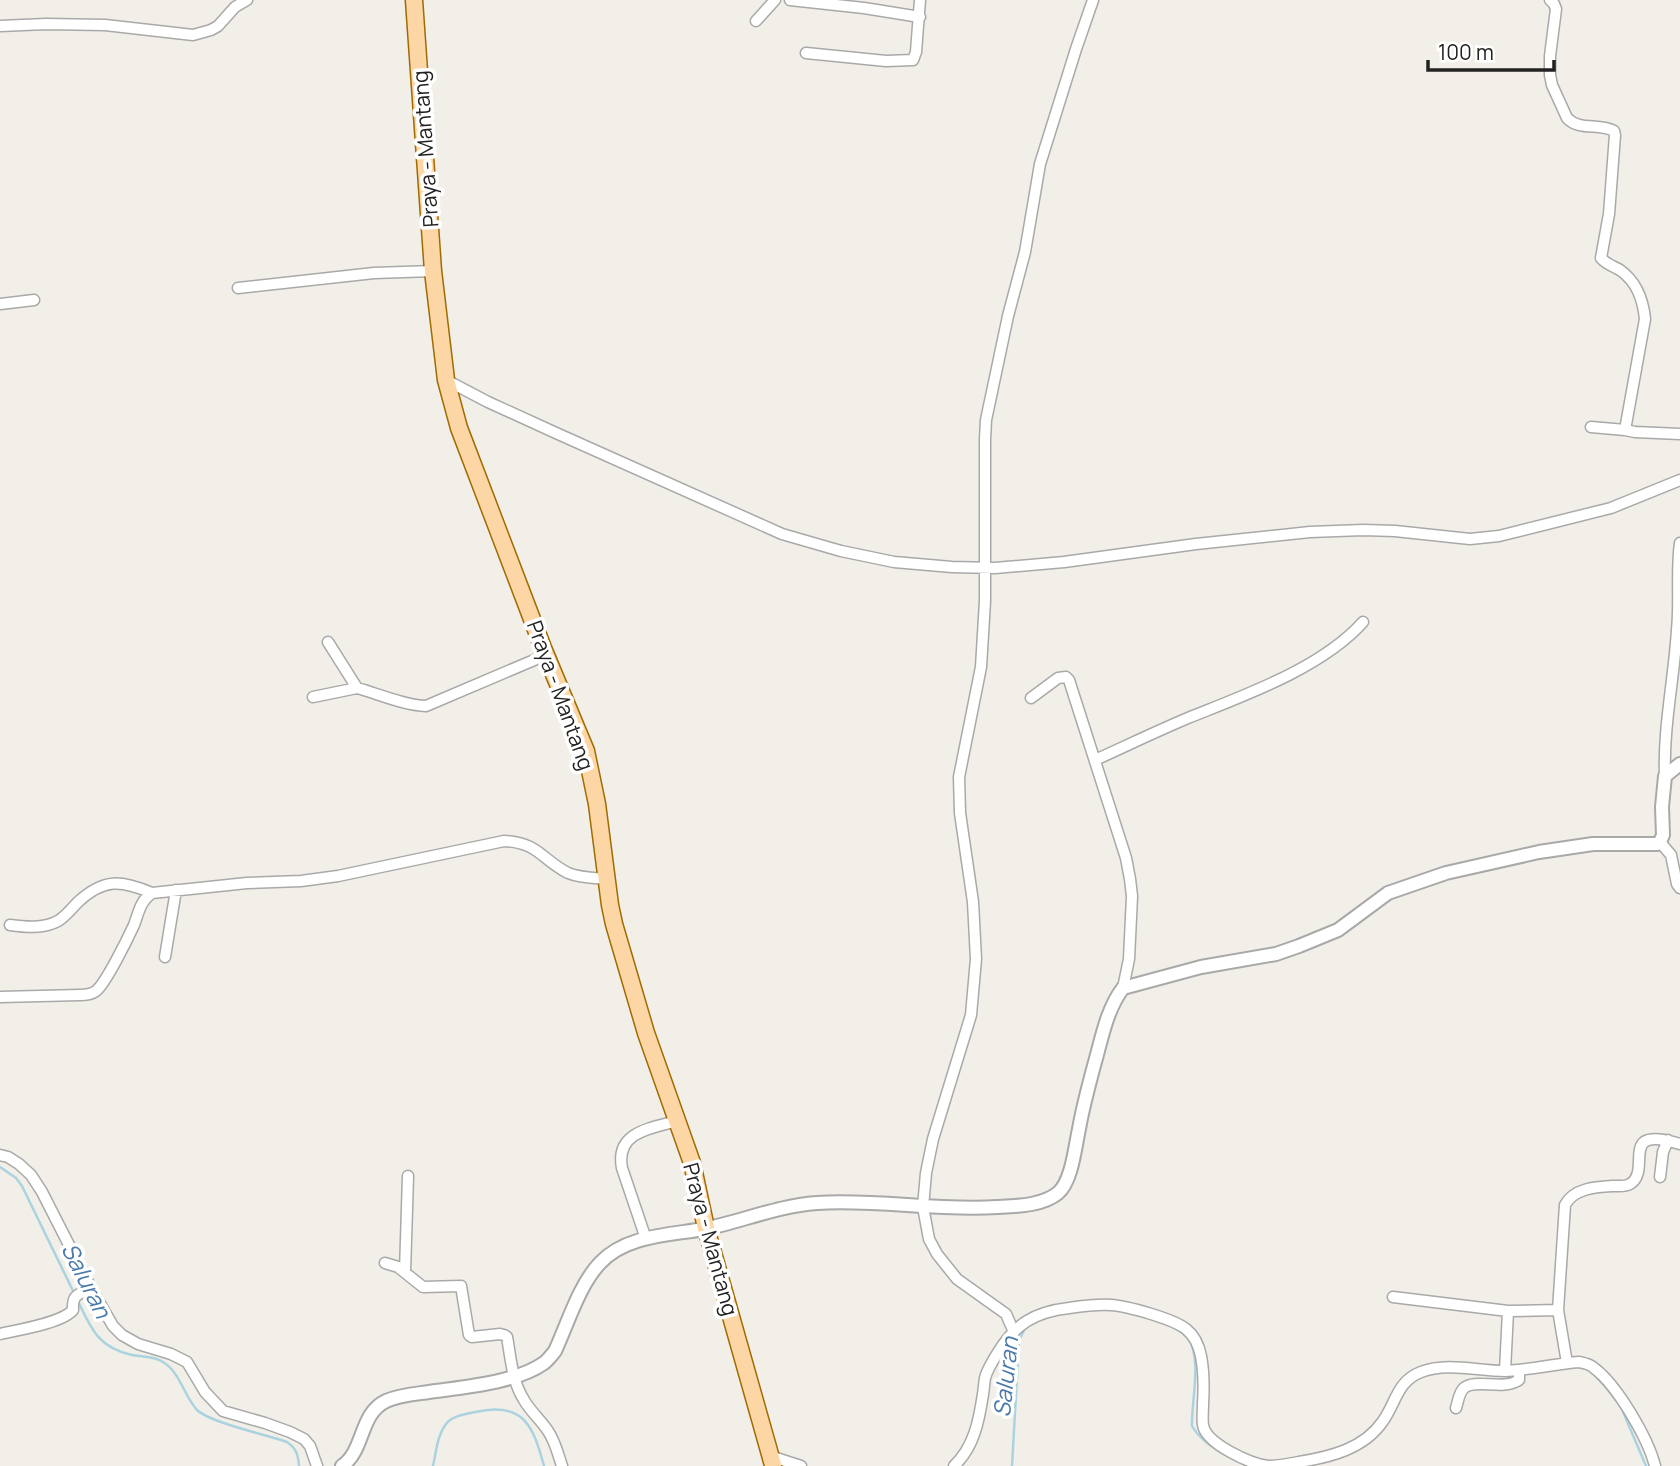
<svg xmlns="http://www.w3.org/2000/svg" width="1680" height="1466" font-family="Manrope,sans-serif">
  <rect width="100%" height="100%" fill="#f2efe9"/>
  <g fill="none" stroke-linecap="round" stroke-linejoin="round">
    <path stroke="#aad3df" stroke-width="2.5" d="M0 1167 16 1178 22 1186 75 1295
      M78 1301C91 1329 99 1348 132 1355 142 1357 155 1356 163 1362 180 1372 184 1396 197 1410 209 1422 267 1435 287 1442 297 1449 298 1455 299 1466
      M1050 1316 1064 1313
      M1153 1319C1164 1324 1179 1328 1187 1337 1203 1356 1191 1402 1192 1426 1200 1440 1214 1449 1229 1457
      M1593 1373 1608 1390 1621 1407 1646 1466
      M1238 1461 1248 1466
      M433 1466C436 1453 437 1436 446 1424 452 1416 465 1414 475 1412 523 1401 533 1425 544 1466
      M1012 1466 1019 1341 1025 1328"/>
    <g stroke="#a9a9a9" stroke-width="13">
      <path id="minor" d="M790 0 864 8 920 17
        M1550 0 1554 4 1556 9 1550 56V75L1552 85 1567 118C1579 131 1599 123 1614 131L1615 135 1609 214 1601 258C1606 264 1613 266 1620 270 1637 282 1643 299 1645 319L1625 430 1635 432 1680 434
        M756 21 775 0
        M0 26 46 24 105 25 193 35 211 30 218 26 235 7 247 0
        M806 53 886 61 913 60 916 52 920 0
        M238 288 374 273 433 271
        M0 304 34 300
        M446 380 488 402 556 433 782 534 841 551 894 562 952 567 995 568 1064 562 1196 544 1310 532 1363 530 1395 531 1470 539 1499 536 1611 508 1680 480
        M1591 427 1625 430
        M328 642 357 688C379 694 403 705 426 706L546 655
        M313 697 357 688
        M1031 698 1058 678 1066 677 1069 680 1126 858 1130 879 1132 896 1129 959 1123 988
        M1095 760C1126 746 1157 731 1188 718 1245 695 1322 668 1363 622
        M1665 776C1663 728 1674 679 1677 630 1680 601 1676 572 1680 543
        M1660 842 1671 855 1677 884 1680 888
        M10 925C25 927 43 929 58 921 66 916 71 909 78 902 104 878 121 880 152 893
        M165 957 176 890
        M0 997 80 995C86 995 92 994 96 991 106 983 128 938 134 925 139 912 140 901 152 893L247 883 301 881 338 876 504 841C538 842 542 860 568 873 580 878 594 878 607 879
        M0 1155 8 1157 19 1164 31 1175 42 1192 91 1288 113 1326 122 1335 138 1344 171 1354 187 1362 205 1392 223 1411 265 1423 290 1432 304 1439 310 1446 317 1466
        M1660 1177 1663 1152 1668 1140
        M646 1239 622 1168C615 1132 651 1128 677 1121
        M385 1263 398 1267 423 1287 461 1286 469 1335 472 1337 500 1334 504 1335 507 1337C511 1359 512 1381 524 1400 530 1411 541 1420 548 1431 555 1441 558 1454 562 1466
        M405 1272 408 1176
        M1393 1297 1508 1311 1558 1310
        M1013 1330 1006 1314 957 1279 937 1254 929 1239 923 1207 926 1173 933 1139 971 1015 976 959 973 902 960 813 959 777 981 667 985 601V439L986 420 1008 316 1025 252 1040 164 1076 49 1093 0
        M0 1334C18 1330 62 1323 73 1310 72 1294 78 1295 91 1288
        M1567 1363 1558 1310 1565 1205C1574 1188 1596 1187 1613 1186 1619 1186 1625 1187 1630 1184 1653 1170 1616 1124 1680 1144
        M1505 1371 1508 1311
        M1456 1408C1458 1402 1459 1392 1464 1388 1475 1378 1503 1391 1519 1380V1370
        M770 1456 801 1466
        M954 1466C974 1447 979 1421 983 1394 984 1389 984 1383 985 1378 987 1370 992 1362 997 1354 1015 1324 1034 1312 1069 1308 1083 1306 1097 1304 1111 1305 1127 1306 1174 1319 1186 1329 1195 1336 1199 1346 1201 1356 1204 1372 1204 1388 1203 1404 1203 1411 1202 1419 1203 1425 1206 1444 1251 1464 1268 1466 1278 1466 1289 1464 1299 1462 1330 1457 1364 1449 1383 1421 1396 1403 1397 1381 1421 1372 1447 1362 1477 1371 1505 1371 1530 1370 1554 1364 1579 1362 1584 1363 1590 1364 1594 1368 1617 1385 1648 1438 1655 1466"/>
    </g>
    <g stroke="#a9a9a9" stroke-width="16">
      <path id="tertiary" d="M342 1466C365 1450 359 1414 386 1401 399 1395 415 1394 429 1392 463 1387 516 1383 544 1363 548 1360 551 1356 555 1351 568 1323 579 1285 600 1263 626 1235 670 1235 704 1229 743 1221 777 1206 817 1203 877 1199 937 1211 997 1207 1016 1206 1042 1206 1058 1193 1072 1181 1075 1147 1079 1129 1083 1106 1089 1084 1095 1062 1102 1037 1107 1009 1123 988L1201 967 1276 954 1299 946 1338 930 1388 893 1446 873 1539 852 1593 844H1657L1660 842 1663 835 1662 807 1665 776 1680 764"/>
    </g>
    <g stroke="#a06b00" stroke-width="19">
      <path id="primary" d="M414 0 433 271 446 380 459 428 543 648 586 751 597 804 610 905 614 924 646 1033 692 1163 706 1228 773 1465"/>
    </g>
    <use href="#minor" stroke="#fff" stroke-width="10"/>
    <use href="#tertiary" stroke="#fff" stroke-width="12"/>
    <use href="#primary" stroke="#fcd6a4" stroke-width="16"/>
  </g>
  <g text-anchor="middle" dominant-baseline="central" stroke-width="7" stroke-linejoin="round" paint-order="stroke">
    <g font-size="21" fill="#222" stroke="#fff">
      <text transform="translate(425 149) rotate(-94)">Praya - Mantang</text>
      <text transform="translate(561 695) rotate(70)">Praya - Mantang</text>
      <text transform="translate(711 1239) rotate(75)">Praya - Mantang</text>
    </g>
    <g font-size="23" font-style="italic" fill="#4a7aab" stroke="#fff">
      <text transform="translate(87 1280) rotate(63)">Saluran</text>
      <text transform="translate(1005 1377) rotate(-84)">Saluran</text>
    </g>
  </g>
  <path d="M1428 60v10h126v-10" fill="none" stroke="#222222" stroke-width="3.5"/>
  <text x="1438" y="60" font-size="21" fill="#222222" stroke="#ffffff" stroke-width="5" paint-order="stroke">100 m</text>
</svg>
